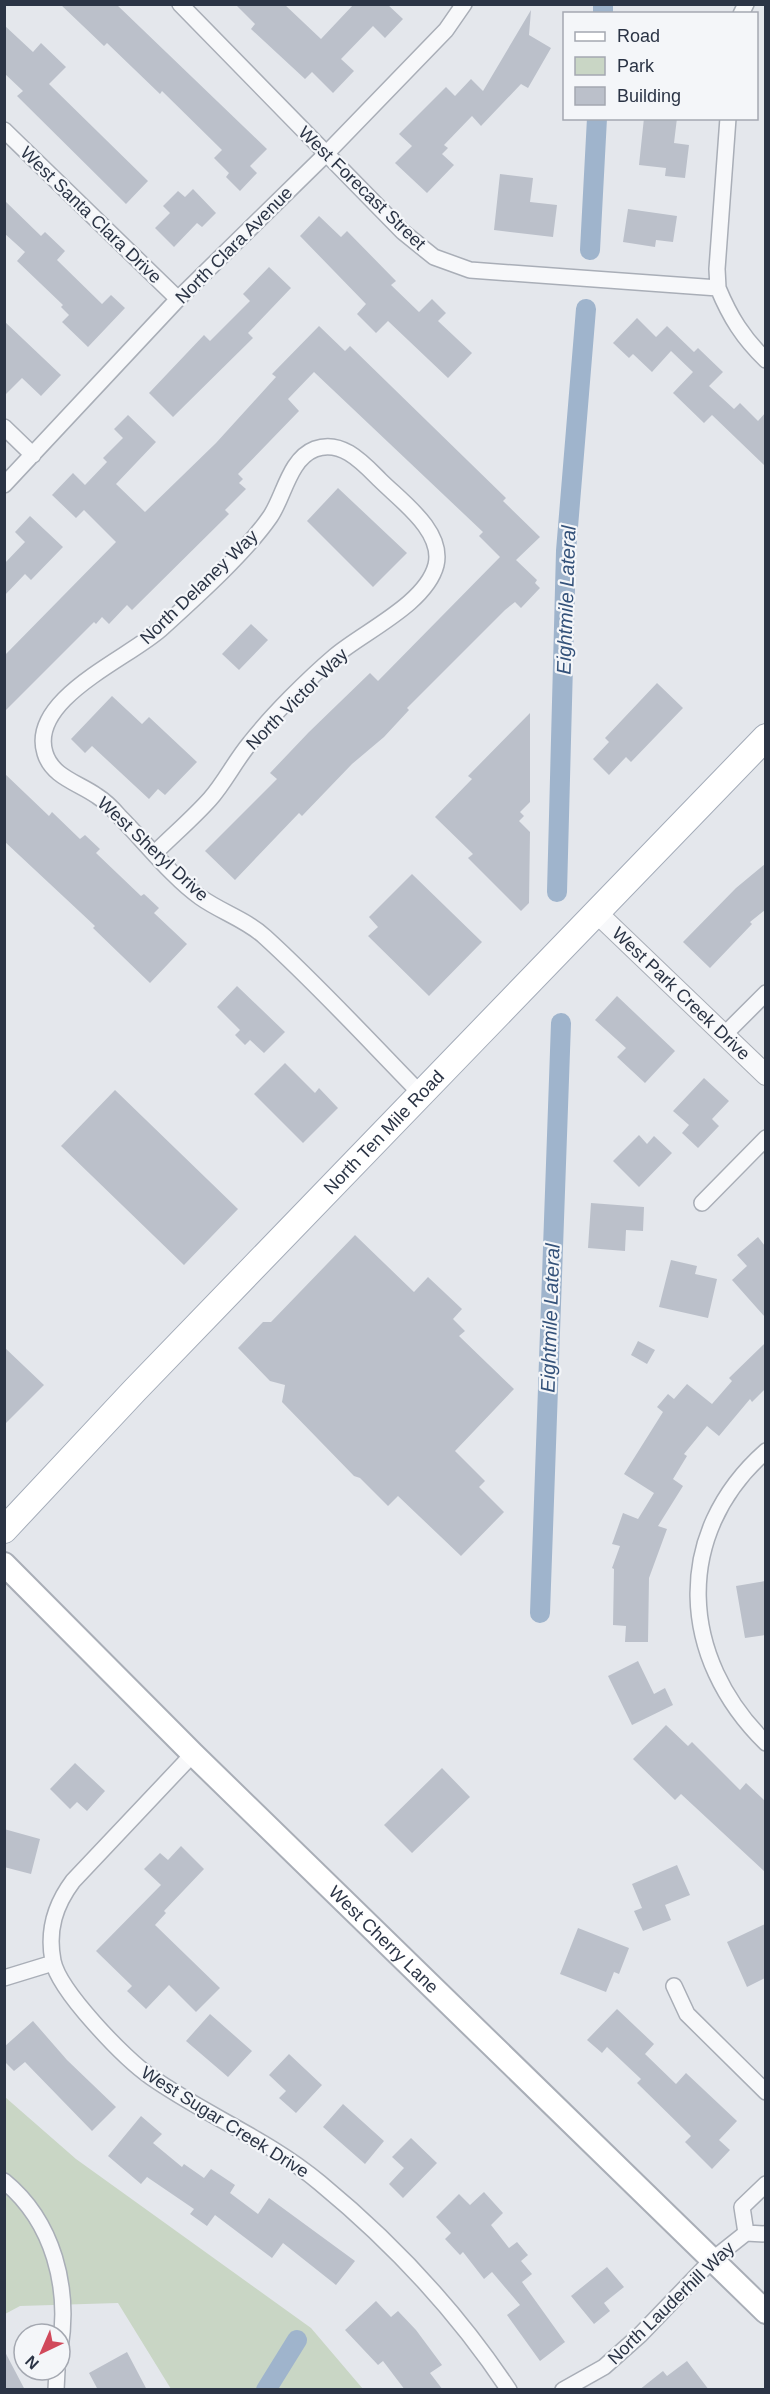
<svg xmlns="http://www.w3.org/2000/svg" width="770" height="2394" font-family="Helvetica,sans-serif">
  <rect width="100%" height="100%" fill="#e4e7ec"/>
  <path fill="#c9d6c5" d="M5 2097 76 2159 311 2328 363 2389H171L118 2303 20 2306 5 2314Z"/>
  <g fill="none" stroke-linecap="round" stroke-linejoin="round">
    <path stroke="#9fb4cc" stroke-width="20" d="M603 14V4
      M590 250 597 118
      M557 892 566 551 586 309
      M540 1613 561 1023
      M266 2390 297 2340"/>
  </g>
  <path fill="#bbc0ca" d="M60 4H116L267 149 250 166 257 173 240 191 226 177 229 173 214 158 222 150 162 91 160 94 107 43 104 46Z
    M235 4H284L321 39 354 4H387L403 19 385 38 373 26 341 59 354 71 333 93 312 72 305 79 251 29 255 24Z
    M531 10 529 35 551 48 528 88 521 84 481 126 472 116 444 145 448 148 442 154 454 165 427 193 395 163 412 146 399 134 446 87 455 96 471 79 483 91Z
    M4 25 33 52 41 43 66 67 49 84 148 181 126 204 17 96 23 91 4 73Z
    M644 118H677L674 143 689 145 685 178 665 176 666 168 639 165Z
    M500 174 533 178 530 202 557 205 553 237 494 230Z
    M193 189 216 213 202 227 197 223 174 247 155 228 170 213 163 206 178 191 185 197Z
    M4 200 41 236 45 232 65 251 57 260 102 304 111 295 125 308 88 347 62 322 69 315 61 307 63 305 17 261 25 252 4 233Z
    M628 209 677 216 673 242 656 240 655 247 623 242Z
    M319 216 341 237 347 231 396 281 391 285 419 312 432 299 446 313 438 321 472 353 448 378 388 321 376 333 357 314 366 304 300 236Z
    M269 267 291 288 248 333 253 338 173 417 149 393 204 335 210 341 250 301 243 294Z
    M637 318 656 337 667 326 694 352 698 348 723 372 709 386 734 409 740 403 758 421 765 413V466L712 415 704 423 673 393 693 372 671 351 652 372 633 354 629 358 613 343Z
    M4 321 61 375 41 396 22 378 4 396Z
    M319 326 345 351 350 346 506 498 503 501 540 537 516 560 537 580 535 583 540 588 521 608 515 602 505 610 407 708 409 710 384 737 352 764 302 816 299 813 235 880 205 851 277 779 270 773 309 732 370 673 378 681 500 557 479 536 483 532 314 372 288 399 299 411 238 474 243 479 239 483 246 489 225 510 229 514 132 610 127 605 109 624 102 617 96 624 94 622 4 712V656L116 542 84 510 76 518 52 495 73 473 85 485 107 462 103 458 123 438 114 429 128 415 156 442 116 484 145 512 216 443 276 377 272 374Z
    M338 488 407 553 373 587 307 521Z
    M30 516 63 547 31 580 25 574 4 596V564L25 542 15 532Z
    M251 624 268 640 239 670 222 654Z
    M657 683 683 708 631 762 626 757 609 775 593 759 609 742 605 738Z
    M112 696 142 724 149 717 197 762 165 795 158 789 149 799 92 746 85 753 71 739Z
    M530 713V802L520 812 524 816 519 821 530 832 529 903 521 911 468 858 473 854 435 817 472 779 468 776Z
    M4 773 49 816 52 812 80 839 85 835 100 849 96 853 141 896 144 894 159 908 154 913 187 944 150 983 93 928 95 926 4 841Z
    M765 864V910L750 922 752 924 710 968 683 942 736 888Z
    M412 874 482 942 429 996 368 936 378 927 369 917Z
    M237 986 285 1032 264 1053 250 1040 245 1045 235 1035 240 1030 217 1007Z
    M617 996 675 1051 645 1083 617 1057 626 1048 595 1020Z
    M285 1063 315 1093 319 1088 338 1108 303 1143 254 1094Z
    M704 1078 729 1101 712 1119 719 1126 698 1148 682 1133 689 1125 673 1111Z
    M115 1090 238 1209 184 1265 61 1146Z
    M639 1135 647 1144 654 1136 672 1153 639 1187 613 1161Z
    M591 1203 644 1207 643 1231 626 1230 625 1251 588 1248Z
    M355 1235 414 1292 428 1277 462 1309 453 1319 465 1331 459 1336 514 1389 455 1451 485 1481 479 1487 504 1512 461 1556 398 1496 388 1506 360 1478 354 1476 282 1402 285 1385 270 1381 238 1348 263 1322H271Z
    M758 1237 765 1246V1317L732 1280 747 1266 737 1255Z
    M671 1260 697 1266 695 1274 717 1279 708 1318 659 1307Z
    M638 1341 655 1350 647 1364 631 1355Z
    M765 1343V1389L752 1402 750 1399 719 1436 707 1426 684 1454 687 1456 673 1479 683 1486 658 1526 667 1529 649 1578 648 1642H625L626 1626 613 1625 614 1569 612 1568 620 1546 612 1544 623 1513 638 1519 654 1493 624 1474 663 1412 657 1407 668 1394 674 1399 687 1384 712 1404 732 1381 729 1378Z
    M4 1347 44 1385 4 1425Z
    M765 1581V1635L745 1638 736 1586Z
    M638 1661 654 1694 665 1688 673 1705 632 1725 608 1676Z
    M666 1725 688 1746 692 1742 740 1790 746 1783 765 1801V1872L681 1794 675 1800 633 1759Z
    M75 1763 105 1791 87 1811 77 1802 70 1809 50 1789Z
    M442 1768 470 1797 412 1853 384 1825Z
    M4 1829 40 1839 31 1874 4 1867Z
    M181 1846 204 1869 164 1911 166 1913 155 1925 220 1988 196 2012 169 1985 146 2009 127 1991 132 1986 96 1951 161 1885 144 1869 160 1853 168 1860Z
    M677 1865 690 1895 665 1905 671 1920 643 1931 634 1911 642 1908 632 1884Z
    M765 1924V1978L747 1987 727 1942Z
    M578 1928 629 1948 619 1974 614 1972 606 1992 560 1974Z
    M617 2009 654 2044 645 2054 676 2084 686 2073 737 2121 719 2140 730 2150 712 2169 685 2142 691 2136 637 2083 641 2079 607 2047 602 2053 587 2040Z
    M210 2014 252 2051 228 2077 186 2041Z
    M33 2021 67 2060 116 2107 92 2131 25 2062 14 2071 4 2061V2047Z
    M289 2054 322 2085 296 2113 279 2098 286 2091 269 2075Z
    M343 2104 384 2141 365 2164 323 2127Z
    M141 2116 162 2134 153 2143 182 2167 184 2164 204 2178 211 2169 235 2185 230 2193 258 2214 269 2198 355 2261 336 2285 283 2243 272 2258 215 2215 207 2226 190 2214 194 2209 147 2177 141 2184 108 2156Z
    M411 2138 437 2163 403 2198 389 2184 404 2168 392 2157Z
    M484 2192 503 2213 491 2225 509 2248 517 2242 528 2255 521 2261 532 2274 522 2282 565 2342 540 2361 507 2315 520 2305 492 2272 484 2279 463 2252 460 2255 445 2239 451 2233 436 2217 459 2194 470 2205Z
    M607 2267 624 2287 604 2303 610 2311 594 2324 571 2296Z
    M376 2301 391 2317 398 2311 416 2330 442 2365 430 2373 443 2390H405L383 2361 378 2365 345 2330Z
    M4 2350 25 2390H4Z
    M127 2352 147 2390H98L89 2373Z
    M687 2361 709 2390H639L663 2371 667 2376Z"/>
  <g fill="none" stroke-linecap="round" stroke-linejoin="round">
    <g stroke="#a9aeb7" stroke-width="18">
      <path id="minor" d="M180 4 403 232 434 257 470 270 718 288C730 317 743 338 766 360
        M741 14 746 4
        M4 130 178 299
        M718 288 717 269 728 118
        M4 427 33 455
        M4 485 178 299 325 155 446 30 464 4
        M155 853C173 835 193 818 210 799 225 782 235 761 250 743 272 715 308 679 335 656 363 632 426 604 436 565 444 531 401 501 380 480 363 463 342 439 315 449 289 459 284 497 270 517 245 553 196 597 163 627 132 657 28 698 45 753 52 777 79 783 97 796 105 801 113 809 119 816 144 841 173 878 200 897 221 912 247 920 265 937 320 987 370 1042 422 1095
        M724 1035 766 993
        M702 1203 766 1138
        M766 1451C672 1534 679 1658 766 1743
        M193 1754 73 1881C55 1905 47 1930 53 1961 59 1991 125 2059 151 2077 205 2115 269 2140 320 2183 394 2244 456 2310 509 2390
        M4 1978 53 1963
        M674 1986 687 2014 766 2092
        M4 2181C54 2222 70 2288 60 2349
        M746 2233 742 2207 766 2184
        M56 2390 57 2370
        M563 2390 604 2367 640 2335 712 2260 746 2233 766 2234"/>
    </g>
    <g stroke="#a9aeb7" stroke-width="22">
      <g id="tertiary">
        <path id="s1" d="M596 912 766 1075"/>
      </g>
    </g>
    <g stroke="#a9aeb7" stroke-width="26">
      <g id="secondary">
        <path id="s2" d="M4 1564 193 1754 766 2312"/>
      </g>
    </g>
    <g stroke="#a3abb8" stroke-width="28">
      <g id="primary">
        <path id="s3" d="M4 1530 135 1390 766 737"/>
      </g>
    </g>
    <use href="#minor" stroke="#f7f8fa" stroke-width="15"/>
    <use href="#tertiary" stroke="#f7f8fa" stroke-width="20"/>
    <use href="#secondary" stroke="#fff" stroke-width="22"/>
    <use href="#primary" stroke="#fff" stroke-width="26"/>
  </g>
  <g text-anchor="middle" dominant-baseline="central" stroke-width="4.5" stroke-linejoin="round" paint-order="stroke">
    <g font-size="18" fill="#2b3445" stroke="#f4f6f9">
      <text transform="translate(362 188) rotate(44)">West Forecast Street</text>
      <text transform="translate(91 215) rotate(44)">West Santa Clara Drive</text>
      <text transform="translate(234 245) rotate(-45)">North Clara Avenue</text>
      <text transform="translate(199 587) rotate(-44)">North Delaney Way</text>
      <text transform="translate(297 699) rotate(-45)">North Victor Way</text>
      <text transform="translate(153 849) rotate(43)">West Sheryl Drive</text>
      <text stroke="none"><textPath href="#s1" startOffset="118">West Park Creek Drive</textPath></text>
      <text stroke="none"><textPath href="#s3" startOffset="550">North Ten Mile Road</textPath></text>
      <text stroke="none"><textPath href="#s2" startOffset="534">West Cherry Lane</textPath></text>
      <text transform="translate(225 2122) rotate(32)">West Sugar Creek Drive</text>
      <text transform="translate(671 2303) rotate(-44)">North Lauderhill Way</text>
    </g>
    <g font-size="20" font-style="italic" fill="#34527a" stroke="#f4f6f9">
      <text transform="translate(566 600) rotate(-88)">Eightmile Lateral</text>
      <text transform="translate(550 1318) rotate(-88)">Eightmile Lateral</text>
    </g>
  </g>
  <rect width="770" height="2394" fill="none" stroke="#2b3445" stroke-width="12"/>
  <rect x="563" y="12" width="195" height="108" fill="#f4f6f9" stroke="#a4a8b1" stroke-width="1.5"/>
  <rect x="575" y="32" width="30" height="9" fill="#ffffff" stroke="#a4a8b1" stroke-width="1.5"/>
  <text x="617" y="42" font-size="18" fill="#2b3445">Road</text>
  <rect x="575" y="57" width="30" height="18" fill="#c9d6c5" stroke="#a4a8b1" stroke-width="1.5"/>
  <text x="617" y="72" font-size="18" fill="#2b3445">Park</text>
  <rect x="575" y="87" width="30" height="18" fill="#bbc0ca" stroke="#a4a8b1" stroke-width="1.5"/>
  <text x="617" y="102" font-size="18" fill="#2b3445">Building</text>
  <g transform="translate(42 2352) rotate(224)"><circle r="28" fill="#f4f6f9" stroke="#a4a8b1" stroke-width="1.5"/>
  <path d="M0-4.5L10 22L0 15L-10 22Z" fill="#d1495b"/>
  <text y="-9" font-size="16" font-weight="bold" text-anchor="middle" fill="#2b3445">N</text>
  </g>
</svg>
